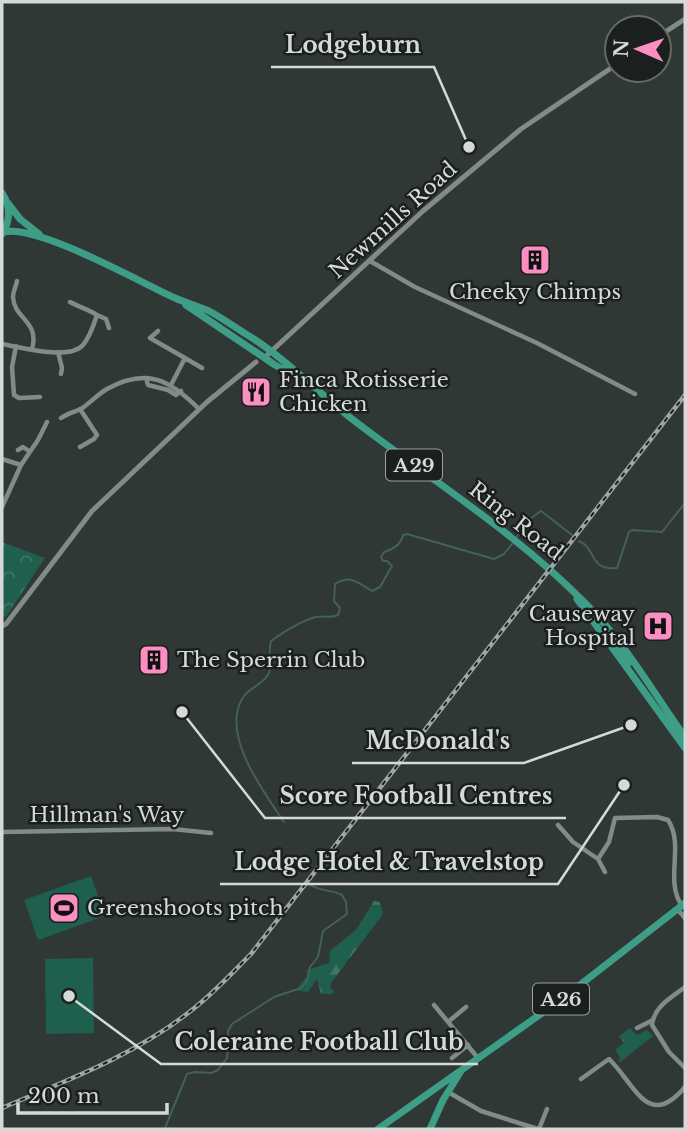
<svg xmlns="http://www.w3.org/2000/svg" width="687" height="1131" font-family="'Libre Baskerville',serif">
  <defs>
    <pattern id="grass-tufts" width="24" height="20" patternUnits="userSpaceOnUse" patternTransform="scale(1.75)"><rect width="24" height="20" fill="#1f5f4d"/><path d="M3 7l-1-3M5 7V3M7 7l1-3M15 17l-1-3M17 17v-4M19 17l1-3" fill="none" stroke="#3f7566"/></pattern>
    <pattern id="forest-firs" width="22" height="20" patternUnits="userSpaceOnUse" patternTransform="scale(1.75)"><rect width="22" height="20" fill="#1f5f4d"/><path d="M5 1l3.5 6h-7zM16 11l3.5 6h-7z" fill="#3f7566"/></pattern>
    <pattern id="park-crowns" width="20" height="18" patternUnits="userSpaceOnUse" patternTransform="scale(1.75)"><rect width="20" height="18" fill="#1f5f4d"/><path d="M2 6a3 3 0 1 1 6 0M12 15a3 3 0 1 1 6 0" fill="none" stroke="#3f7566"/></pattern>
  </defs>
  <rect width="100%" height="100%" fill="#303835"/>
  <path fill="url(#grass-tufts)" d="M630 1028 637 1035 647 1030 653 1036 619 1063 620 1057 615 1050 624 1043 619 1036Z"/>
  <path fill="url(#forest-firs)" d="M374 901 380 902 383 914 331 983 330 987 334 991 332 994H321L317 979 308 992 296 990 308 975 307 970 329 963 330 951 356 930Z"/>
  <path fill="url(#park-crowns)" d="M2 542 45 558 6 617 2 615Z"/>
  <path fill="#1f5f4d" d="M91 876 105 916 38 940 24 900Z
    M93 958 94 1033 46 1034 45 959Z"/>
  <g fill="none" stroke-linecap="round" stroke-linejoin="round">
    <path stroke="#436059" stroke-width="2" d="M515 539 530 519 541 511 572 535
      M579 541C597 549 589 571 617 568L629 532 632 530 662 532 685 503
      M284 822C264 792 221 736 242 699 248 687 263 686 269 673 272 664 268 651 271 641 285 631 300 621 316 617 323 615 330 619 338 615L340 608 334 601 335 584C351 574 358 583 372 591L380 587 392 566 387 561H383L381 557 384 552C393 549 401 545 403 535L407 534 494 559 504 554 512 544
      M165 1128 187 1074 195 1072 211 1073 218 1070 227 1058 228 1031 232 1024 274 997 301 988 307 981 310 967 318 957 323 931 347 914 346 902 342 895C332 890 320 891 310 885"/>
    <path stroke="#818b87" stroke-width="4.5" d="M370 261 415 287 537 343 635 394
      M17 281C16 286 13 292 13 297 14 319 40 321 32 349
      M97 315 106 319 109 328
      M158 331 150 338 185 358 171 385
      M2 344C20 347 69 361 83 345 90 337 94 324 97 315 88 309 79 307 70 302
      M16 346 12 367 14 395 19 398 40 397
      M58 352 62 368 61 374
      M185 358 202 368
      M146 378 148 385 168 390 176 395 181 391
      M80 409 97 435 94 439 80 447
      M61 418C67 414 74 412 81 409 90 403 98 394 107 389 147 367 170 380 199 409
      M18 450 23 447 29 451
      M2 459 21 465 2 507
      M21 465 38 440 47 422
      M558 825 573 842 598 859 605 872
      M2 832 173 829 211 833
      M598 859 609 842 615 818 657 817 668 820C685 846 664 880 682 906
      M678 910 685 918
      M685 987C671 998 654 1006 652 1025L669 1052 685 1068
      M434 1005 478 1058
      M448 1022 466 1007
      M637 1028 653 1020
      M452 1058 468 1045
      M581 1079 609 1059C635 1084 648 1131 685 1087
      M448 1092 481 1111 538 1129
      M539 1129 547 1109"/>
    <path stroke="#818b87" stroke-width="5" d="M659 36 685 19
      M264 358 423 211 521 129 617 64
      M2 626 6 624 92 511 207 402 256 362"/>
    <path stroke="#3e9d87" stroke-width="7" d="M2 193C11 207 11 220 2 234
      M7 202 20 219 39 234
      M4 232C37 224 140 282 175 298 186 303 198 306 209 311 224 319 239 330 254 339 289 362 319 393 352 419 430 479 515 532 584 602 625 642 652 691 685 737
      M186 305 275 365 296 376
      M577 599 685 748
      M612 638 629 663
      M378 1129 562 999 685 903
      M430 1129 443 1100 461 1071"/>
    <g stroke="#a0a6a4" stroke-width="4.5">
      <path id="rail" d="M2 1108C65 1081 133 1056 188 1013 211 996 231 974 251 954L685 395"/>
    </g>
    <use href="#rail" stroke="#1b1f1d" stroke-width="2" stroke-dasharray="5" stroke-linecap="butt"/>
  </g>
  <defs>
    <g id="building-square" transform="scale(1.575)"><rect x="-9" y="-9" width="18" height="18" rx="4" fill="#fc8fc2" stroke="#1b1f1d"/><path d="M-4-6H4V6H1V3H-1V6H-4ZM-2.5-4.3h1.7v1.8h-1.7ZM.8-4.3h1.7v1.8H.8ZM-2.5-1h1.7V.8h-1.7ZM.8-1h1.7V.8H.8Z" fill="#111"/></g>
    <g id="restaurant-square" transform="scale(1.575)"><rect x="-9" y="-9" width="18" height="18" rx="4" fill="#fc8fc2" stroke="#1b1f1d"/><path d="M-5-6h1v4h1v-4h1v4h1v-4h1v5L-1.5 .5V6h-2V.5L-5-1ZM5-6V6H3V1.5H1.5Q1.5-4 5-6Z" fill="#111"/></g>
    <g id="hospital-square" transform="scale(1.575)"><rect x="-9" y="-9" width="18" height="18" rx="4" fill="#fc8fc2" stroke="#1b1f1d"/><path d="M-5-5h3v3.5h4V-5h3V5h-3V1.5h-4V5h-3Z" fill="#111"/></g>
    <g id="stadium-square" transform="scale(1.575)"><rect x="-9" y="-9" width="18" height="18" rx="4" fill="#fc8fc2" stroke="#1b1f1d"/><path d="M0-5a6.5 5 0 1 0 0 10a6.5 5 0 1 0 0-10ZM-3.5-1.8h7v3.6h-7Z" fill="#111"/></g>
  </defs>
  <g fill-rule="evenodd">
    <use href="#building-square" x="535" y="260"/>
    <use href="#restaurant-square" x="256" y="392"/>
    <use href="#hospital-square" x="658" y="626"/>
    <use href="#building-square" x="154" y="660"/>
    <use href="#stadium-square" x="64" y="908"/>
  </g>
  <g text-anchor="middle" dominant-baseline="central" stroke-width="5" stroke-linejoin="round" paint-order="stroke">
    <g fill="#1b1f1d" stroke="#9da2a0" stroke-width="2">
      <rect x="386" y="449.5" width="56" height="31" rx="5"/>
      <rect x="533" y="983.5" width="56" height="31" rx="5"/>
    </g>
    <g font-size="19" font-weight="bold" fill="#d5dad8">
      <text x="414" y="465">A29</text>
      <text x="561" y="999">A26</text>
    </g>
    <g font-size="21" fill="#d5dad8" stroke="#1b1f1d">
      <text transform="translate(393 220) rotate(-42)">Newmills Road</text>
      <text transform="translate(516 521) rotate(38)">Ring Road</text>
      <text x="107" y="815">Hillman's Way</text>
    </g>
    <g font-size="21" fill="#d5dad8" stroke="#1b1f1d" text-anchor="start">
      <text x="535" y="292" text-anchor="middle">Cheeky Chimps</text>
      <text x="279" y="380">Finca Rotisserie<tspan x="279" dy="24">Chicken</tspan></text>
      <text x="635" y="614" text-anchor="end">Causeway<tspan x="635" dy="24">Hospital</tspan></text>
      <text x="177" y="660">The Sperrin Club</text>
      <text x="87" y="908">Greenshoots pitch</text>
    </g>
  </g>
  <path fill="none" stroke="#d5dad8" stroke-width="2.5" d="M469 147L434 67H271M631 725L524 763H352M182 712L265 818H566M624 785L558 884H220M69 996L161 1064H478"/>
  <g fill="#d5dad8" stroke="#1b1f1d" stroke-width="2.5">
    <circle cx="469" cy="147" r="7"/>
    <circle cx="631" cy="725" r="7"/>
    <circle cx="182" cy="712" r="7"/>
    <circle cx="624" cy="785" r="7"/>
    <circle cx="69" cy="996" r="7"/>
  </g>
  <g font-size="23" text-anchor="middle" font-weight="bold" fill="#d5dad8" stroke="#1b1f1d" stroke-width="5" stroke-linejoin="round" paint-order="stroke">
    <text x="353" y="53">Lodgeburn</text>
    <text x="438" y="749">McDonald's</text>
    <text x="416" y="804">Score Football Centres</text>
    <text x="389" y="870">Lodge Hotel &amp; Travelstop</text>
    <text x="319" y="1050">Coleraine Football Club</text>
  </g>
  <rect width="687" height="1131" fill="none" stroke="#d5dad8" stroke-width="7"/>
  <g transform="translate(638 49) rotate(272)"><circle r="33" fill="#1b1f1d" stroke="#656a68" stroke-width="2"/>
  <path d="M0-5L12 26L0 18L-12 26Z" fill="#fc8fc2"/>
  <text y="-10" font-size="19" font-weight="bold" text-anchor="middle" fill="#d5dad8">N</text>
  </g>
  <path d="M18 1103v10h149v-10" fill="none" stroke="#d5dad8" stroke-width="3.5"/>
  <text x="28" y="1103" font-size="21" fill="#d5dad8" stroke="#1b1f1d" stroke-width="5" paint-order="stroke">200 m</text>
</svg>
